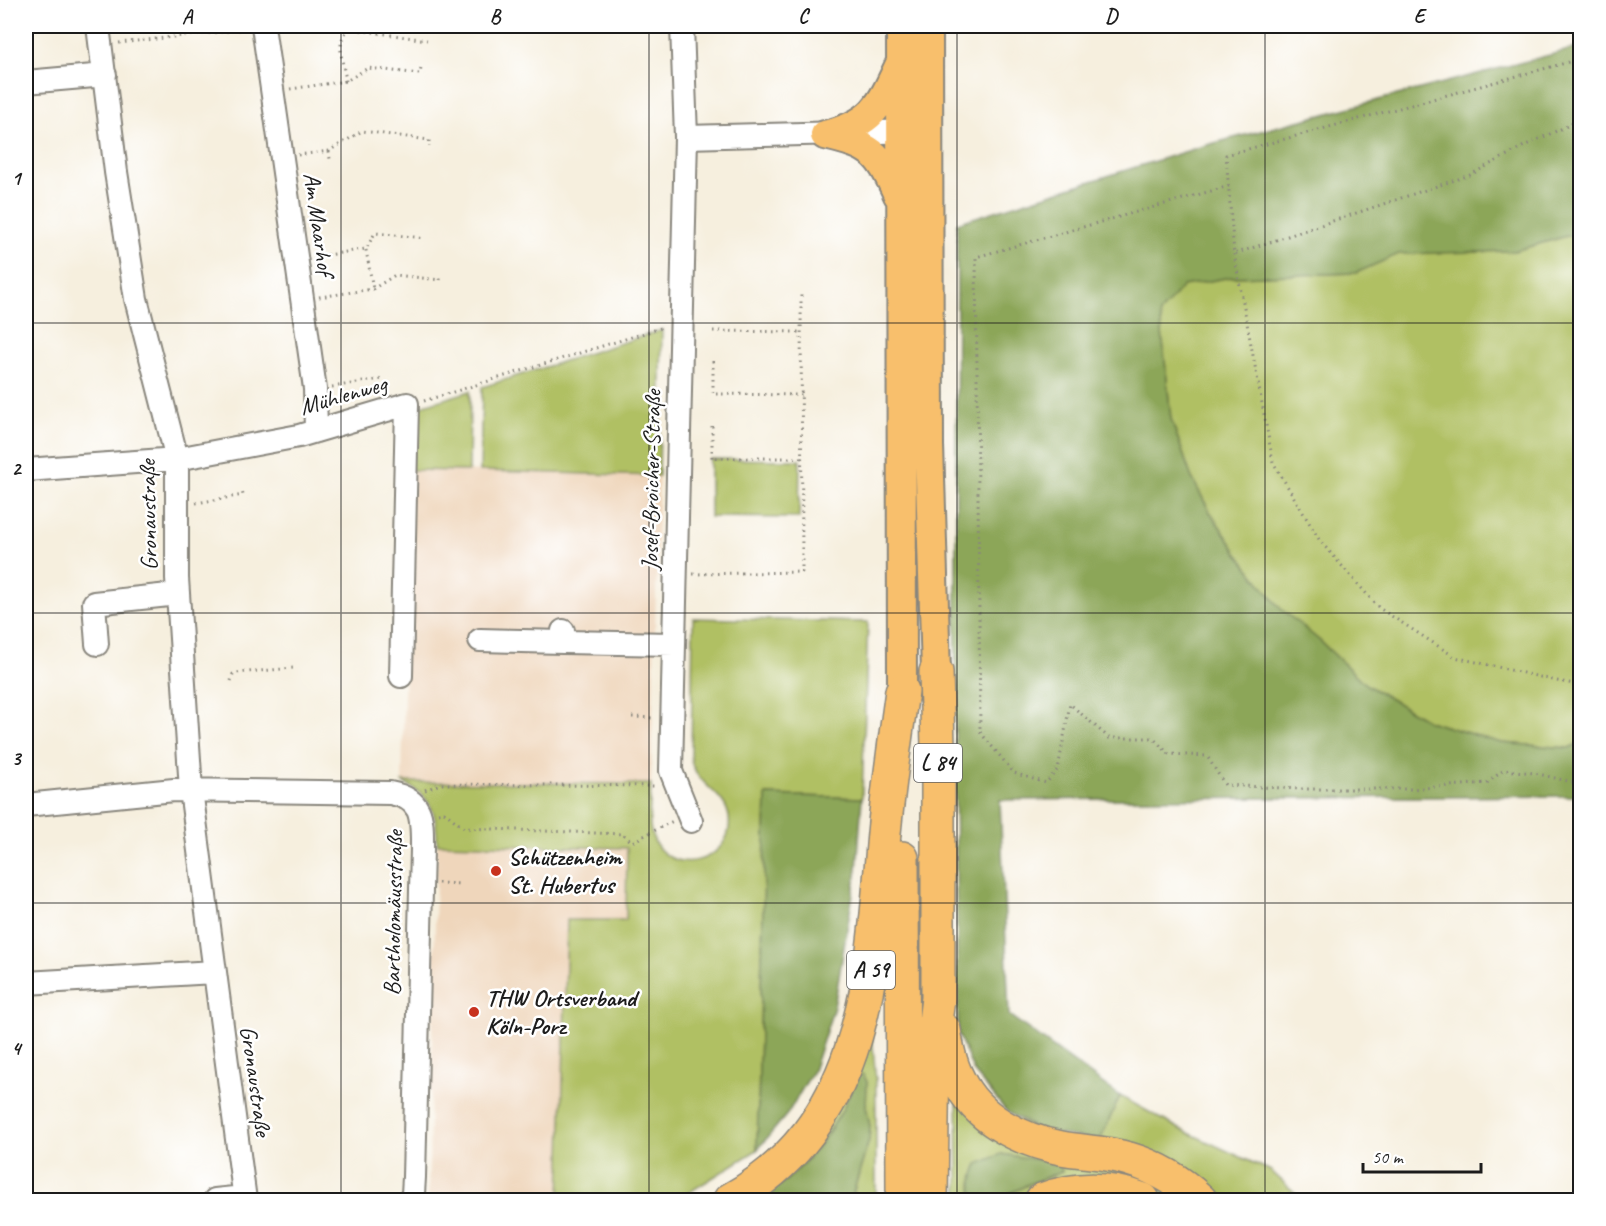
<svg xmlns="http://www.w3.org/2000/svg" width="1606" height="1226" font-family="Caveat,sans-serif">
  <rect width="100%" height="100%" fill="#fff"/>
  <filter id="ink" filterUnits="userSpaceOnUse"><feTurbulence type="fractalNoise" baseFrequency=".0167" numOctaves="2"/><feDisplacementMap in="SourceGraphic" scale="12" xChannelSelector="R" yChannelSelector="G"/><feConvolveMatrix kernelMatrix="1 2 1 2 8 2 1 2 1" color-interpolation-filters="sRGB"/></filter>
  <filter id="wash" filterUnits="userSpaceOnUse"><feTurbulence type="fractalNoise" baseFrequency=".008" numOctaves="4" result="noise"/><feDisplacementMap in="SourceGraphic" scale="24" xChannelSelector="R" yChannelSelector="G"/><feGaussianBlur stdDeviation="1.35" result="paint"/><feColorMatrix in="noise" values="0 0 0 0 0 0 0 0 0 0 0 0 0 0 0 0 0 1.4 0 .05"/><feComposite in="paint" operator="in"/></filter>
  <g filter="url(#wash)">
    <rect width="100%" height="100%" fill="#f6efde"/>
    <path fill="#efd6bb" d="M409 470 659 476 651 784 402 782Z
      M437 844 627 848 626 920H567L560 1200H428Z"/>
    <path fill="#b0c063" stroke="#666e40" stroke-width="1.5" d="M1580 235V743L1569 748 1501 743 1428 721 1365 684 1320 641 1280 609 1243 561 1210 512 1191 476 1171 419 1160 313 1183 286 1231 277 1356 273 1399 253 1514 251 1567 236Z
      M662 330 659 476 480 471 482 387Z
      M470 391 469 471 409 470 411 409Z
      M710 459 800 460 799 518 710 517Z
      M693 618 868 622 862 798 766 795 757 1150 677 1200H560L567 920H626L627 848 437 844C437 821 435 802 414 789 410 786 405 784 402 782L651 784C651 800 647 820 652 835 666 880 735 863 729 817 725 792 699 788 691 761Z
      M871 1023 876 1081V1200H851L869 1140 870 1126 866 1106 867 1082 857 1075C852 1088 847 1102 840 1114 820 1148 791 1183 756 1200Z
      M957 1095 1115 1162 1190 1200H1172L1156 1191 1032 1190 1014 1200H997L1029 1184 1055 1175 1060 1163 1001 1154 972 1183 973 1200H958Z
      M1120 1096 1180 1129 1271 1171 1303 1200H1226L1218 1191 1182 1166 1100 1140Z"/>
    <path fill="#8ca659" stroke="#54613a" stroke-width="1.5" d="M1580 47V235L1567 236 1514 251 1399 254 1356 273 1231 277 1183 286 1160 313 1171 419 1191 476 1210 512 1243 561 1280 608 1320 641 1365 684 1428 721 1501 743 1569 748 1580 743V796L1000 800 1009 1015 1120 1096 1100 1140 1043 1132 1007 1112 974 1072 958 1034 955 784 957 223 1203 146Z
      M766 795 862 798 857 870 834 1007 813 1071 788 1113 757 1150Z
      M861 1074 864 1075 867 1082 866 1106 870 1126 869 1140 851 1200H756C791 1183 820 1148 840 1114 847 1102 852 1088 857 1075Z
      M1001 1154 1060 1163 1062 1171 1029 1184 997 1200H973C972 1187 972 1176 978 1164Z"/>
  </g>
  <g filter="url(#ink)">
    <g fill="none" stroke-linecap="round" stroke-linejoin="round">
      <g stroke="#89867d" stroke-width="26">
        <path id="minor" d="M98 26 116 172 136 299 177 459V578L191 790 245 1200
          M263 26 315 389 316 431
          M682 26 686 137 671 771 691 821
          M26 82 105 75
          M686 137 918 131
          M26 470 177 459 299 436 407 404 401 676
          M563 631V642L674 644
          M480 640 563 642
          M97 644 94 603 178 594
          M26 805 174 790 390 793C424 799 422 819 422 849L414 1177 413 1194 410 1200
          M26 983 214 972
          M215 1200 244 1197"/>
      </g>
      <g stroke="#89867d" stroke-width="32">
        <path id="major" d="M901 26 902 691
          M928 26 929 445 936 672
          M825 135C872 124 880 107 899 66
          M825 135C872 146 878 151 898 195"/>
      </g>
      <g stroke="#89867d" stroke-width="36">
        <path id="highway" d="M902 858 903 1200
          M944 1030C947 1047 950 1064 958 1079 977 1119 1020 1140 1061 1148 1084 1152 1107 1152 1129 1159 1156 1167 1180 1181 1200 1200
          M730 1200C864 1126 872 981 883 845 887 794 895 742 902 691
          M931 1200 933 1039 938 998V746L936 672
          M1042 1200C1076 1187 1109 1187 1143 1200"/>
      </g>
      <path stroke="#89867d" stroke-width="3" stroke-dasharray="1.5 4.5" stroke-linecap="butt" d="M119 43 246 29
        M1580 59 1226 155 1234 254 1470 175 1524 146 1580 120
        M346 81C344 64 333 38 351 29L427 40
        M290 89 346 81 368 68 420 74 421 68
        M329 151 330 159
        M298 155 329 151 362 131 429 140V147
        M1229 186 976 257 980 732 1014 773 1046 783 1058 769 1070 704 1109 738H1153L1169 754 1207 756 1225 785 1300 789H1411L1487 783 1504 770 1534 773 1580 784
        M366 250 373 289
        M1234 254 1273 462 1320 541 1379 608 1455 657 1557 681 1580 685
        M321 256 366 249 375 233 424 238
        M319 297 373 289 395 275 440 280 441 274
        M713 331 802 332
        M713 361V394L802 395
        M332 387 382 379
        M424 401 664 327
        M712 426V458H802
        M196 503 243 495 242 491
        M693 574 802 572 801 293
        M231 681 233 674 236 673 294 668
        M632 717 654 718
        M26 722 29 721
        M31 785 28 752H32
        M425 790 440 784 657 786
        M438 813 444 812 464 828 623 834 632 842 673 821
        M438 883 461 884"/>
      <use href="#minor" stroke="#fff" stroke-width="22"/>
      <use href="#major" stroke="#f8bf6c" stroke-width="28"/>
      <use href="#highway" stroke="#f8bf6c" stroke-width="33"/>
    </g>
  </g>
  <path fill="none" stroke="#1c1c1c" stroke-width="1.5" stroke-opacity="0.55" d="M341 26V1200M649 26V1200M957 26V1200M1265 26V1200M26 323H1580M26 613H1580M26 903H1580"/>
  <g fill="#c8321e" stroke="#fff" stroke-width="2">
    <circle cx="496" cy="871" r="6"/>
    <circle cx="474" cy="1012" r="6"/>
  </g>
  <g text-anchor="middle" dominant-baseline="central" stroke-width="5" stroke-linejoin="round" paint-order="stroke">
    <g fill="#fff" stroke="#606060" stroke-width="1.5">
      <rect x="914" y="744" width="48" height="38" rx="4.5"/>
      <rect x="847" y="951" width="48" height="38" rx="4.5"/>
    </g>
    <g font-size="22" font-weight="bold" fill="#1c1c1c">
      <text x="938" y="763">L 84</text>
      <text x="871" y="970">A 59</text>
    </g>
    <g font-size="24" fill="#1c1c1c" stroke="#fff">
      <text transform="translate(319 224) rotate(82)">Am Maarhof</text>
      <text transform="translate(343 395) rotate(-16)">Mühlenweg</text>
      <text transform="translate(651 480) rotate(-89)">Josef-Broicher-Straße</text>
      <text transform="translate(148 515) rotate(-91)">Gronaustraße</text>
      <text transform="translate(393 913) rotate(-89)">Bartholomäusstraße</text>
      <text transform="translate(256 1081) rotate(82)">Gronaustraße</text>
    </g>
    <g font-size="24" font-weight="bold" fill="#1c1c1c" stroke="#fff" text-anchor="start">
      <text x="508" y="857">Schützenheim<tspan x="508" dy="28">St. Hubertus</tspan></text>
      <text x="486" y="998">THW Ortsverband<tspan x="486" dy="28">Köln-Porz</tspan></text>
    </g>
  </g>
  <rect width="1606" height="1226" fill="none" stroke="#fff" stroke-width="66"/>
  <path d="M1363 1163v9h118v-9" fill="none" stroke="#1c1c1c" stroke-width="3"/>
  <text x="1372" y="1163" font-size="18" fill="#1c1c1c" stroke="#ffffff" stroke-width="4.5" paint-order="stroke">50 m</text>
  <rect x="33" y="33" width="1540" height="1160" fill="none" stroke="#1c1c1c" stroke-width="2"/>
  <g font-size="20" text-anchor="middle" font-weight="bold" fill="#1c1c1c">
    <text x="187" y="23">A</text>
    <text x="495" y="23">B</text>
    <text x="803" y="23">C</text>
    <text x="1111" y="23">D</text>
    <text x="1419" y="23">E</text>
    <text x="16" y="185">1</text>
    <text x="16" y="475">2</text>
    <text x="16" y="765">3</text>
    <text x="16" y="1055">4</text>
  </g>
</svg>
